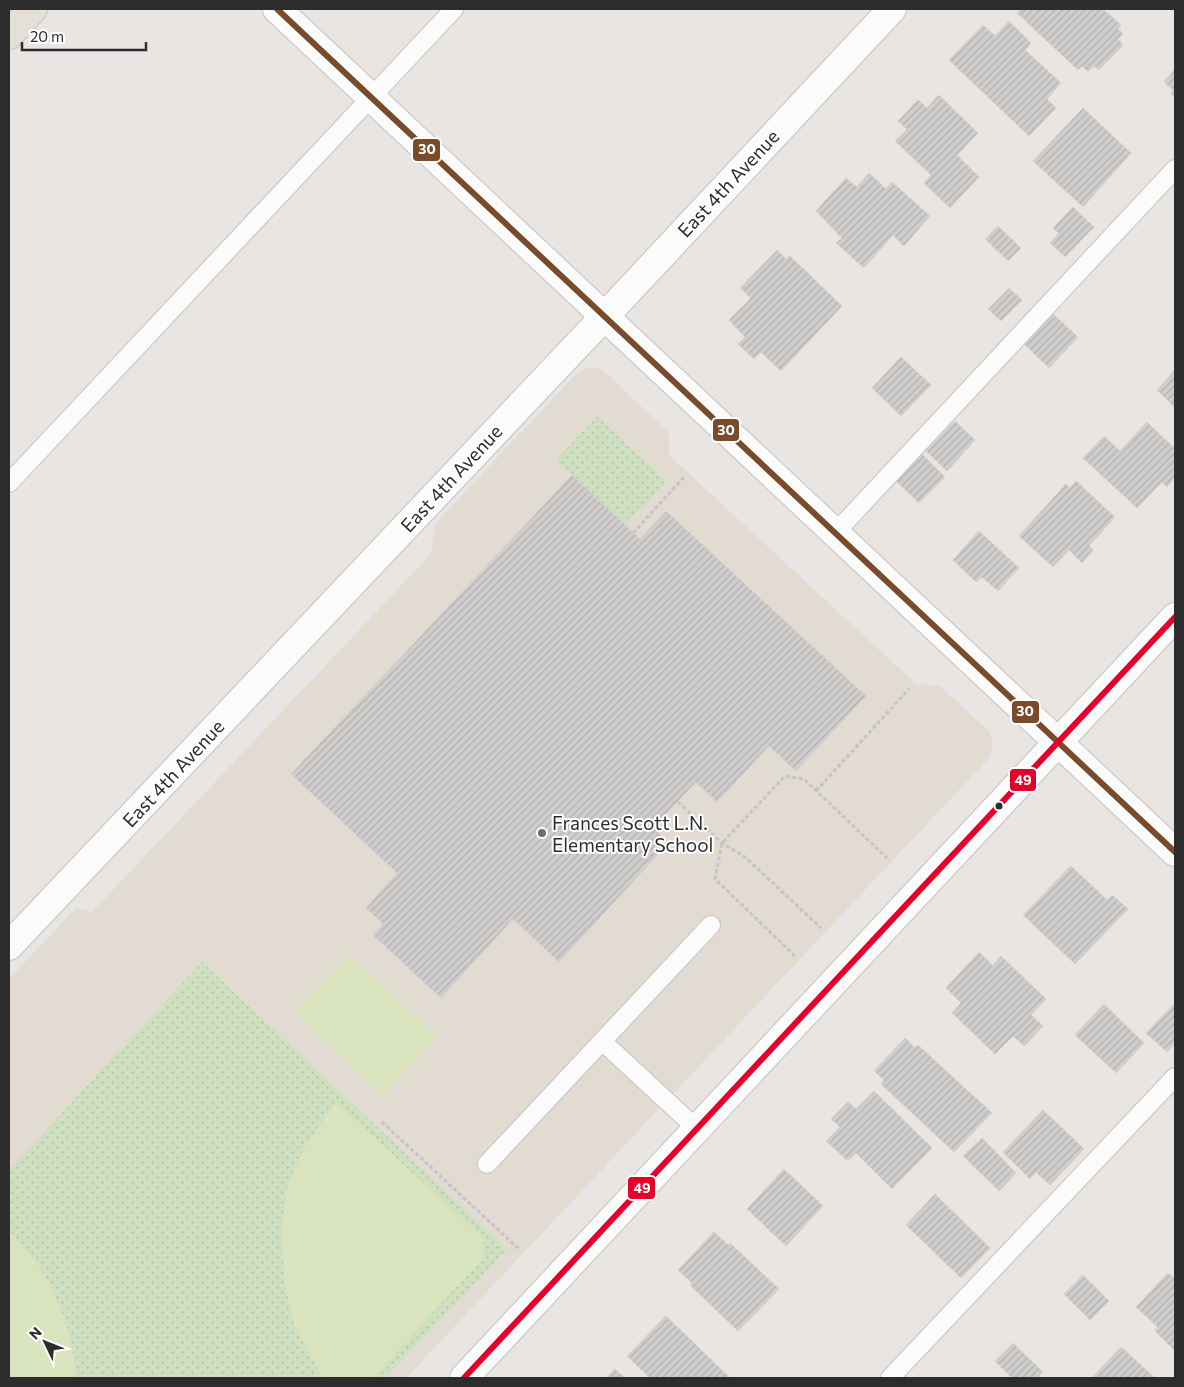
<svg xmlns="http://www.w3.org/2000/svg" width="1184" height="1387" font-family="Commissioner,sans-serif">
  <defs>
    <pattern id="park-dots" width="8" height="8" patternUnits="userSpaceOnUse" patternTransform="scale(1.25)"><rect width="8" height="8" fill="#cfe0c0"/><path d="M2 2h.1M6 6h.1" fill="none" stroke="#b2c0a5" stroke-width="1.8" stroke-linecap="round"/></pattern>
    <pattern id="building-hatch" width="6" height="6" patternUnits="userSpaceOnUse" patternTransform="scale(1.25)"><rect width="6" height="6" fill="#d0cecc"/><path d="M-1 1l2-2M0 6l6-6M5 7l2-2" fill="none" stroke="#b3b1af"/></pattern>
  </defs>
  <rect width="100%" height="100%" fill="#e8e5e3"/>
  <path fill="#e2dbd2" d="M590 367 602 369 669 433V455L916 684 940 686 990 732 993 745 989 758 406 1378H9V979L76 908 92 912 431 554 435 524 578 372Z"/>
  <path fill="url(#park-dots)" d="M597 416 666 481 626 525 556 460Z
    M202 962 507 1249 386 1378H9V1170Z"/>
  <path fill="#d9e3be" d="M349 954 437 1037 383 1096 294 1012Z
    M336 1102 483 1238 484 1258 372 1378H325L319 1371 294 1326 284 1279 281 1229 288 1184 307 1143Z
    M11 1232C20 1243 30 1254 38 1266 61 1299 73 1338 76 1378H9V1235Z"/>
  <path fill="url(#building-hatch)" stroke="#d3d1cf" d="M1020 9H1103L1121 25 1118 29 1123 34 1118 39 1123 45 1099 70 1094 66 1088 72 1082 66 1078 70 1017 13Z
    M1009 21 1031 43 1025 50 1061 83 1047 99 1056 108 1029 136 949 60 983 25 995 36Z
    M1175 69V98L1171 93 1173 90 1164 82Z
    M939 95 978 133 957 155 979 177 950 208 924 183 931 175 895 141 907 129 898 121 918 100 927 108Z
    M1083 108 1131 153 1083 207 1033 161Z
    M869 173 886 189 892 182 930 216 904 246 893 235 864 268 836 243 842 238 816 211 846 178 857 187Z
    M1073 207 1094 227 1065 257 1050 243 1059 233 1053 228Z
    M998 226 1021 248 1008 261 985 239Z
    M777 250 786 259 790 256 842 306 781 371 761 352 754 359 738 344 745 337 729 320 751 298 740 288Z
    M1009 288 1022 300 1001 321 988 309Z
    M1050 311 1078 337 1049 368 1021 341Z
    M901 357 931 385 901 416 872 388Z
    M1175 370V408L1157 390Z
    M955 421 975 440 947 471 926 451Z
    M1147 422 1175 449V477L1167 487 1162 482 1137 508 1083 458 1104 436 1120 451Z
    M918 450 945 477 919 503 892 477Z
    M572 475 640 539 666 511 866 696 796 771 769 746 717 802 696 782 658 822 663 827 658 833 664 839 658 845 663 849 559 962 513 919 441 998 373 935 383 924 366 908 397 873 291 774Z
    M1076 481 1115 517 1089 546 1093 550 1082 563 1069 550 1053 567 1019 536 1066 484 1070 488Z
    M979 531 1019 568 998 591 982 577 976 582 953 560Z
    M1071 866 1107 900 1112 895 1128 909 1075 964 1023 915Z
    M979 952 993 966 1001 956 1046 999 1031 1015 1043 1026 1024 1046 1013 1036 995 1054 952 1013 961 1003 946 988Z
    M1104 1004 1144 1043 1116 1073 1075 1035Z
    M1173 1005 1175 1007V1043L1167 1052 1146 1033Z
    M905 1038 915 1048 918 1045 992 1113 954 1152 881 1084 884 1080 874 1071Z
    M874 1091 932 1148 892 1189 856 1153 848 1161 826 1141 840 1127 831 1119 848 1102 856 1109Z
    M1043 1110 1084 1149 1050 1185 1036 1172 1030 1179 1003 1152Z
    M982 1138 1016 1173 999 1191 963 1156Z
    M784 1169 823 1206 786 1246 747 1209Z
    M935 1194 990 1248 961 1278 906 1225Z
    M714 1232 728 1245 730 1243 779 1289 738 1331 690 1285 692 1283 678 1270Z
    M1168 1273 1175 1279V1351L1155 1331 1158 1327 1136 1307Z
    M1083 1275 1109 1301 1090 1320 1064 1294Z
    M666 1316 728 1376 727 1378H650L627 1356Z
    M1013 1343 1043 1372 1037 1378H1012L995 1361Z
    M1121 1347 1155 1378H1092Z
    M615 1369 625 1378H606Z"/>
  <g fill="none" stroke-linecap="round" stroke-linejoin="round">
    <g stroke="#c3c2c3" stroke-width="20">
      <path id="lane" d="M9 483 454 9
        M835 533 1175 169
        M602 1041 697 1129
        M487 1164 711 925
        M890 1378 1175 1077"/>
    </g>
    <g stroke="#c3c2c3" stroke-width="30">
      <path id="street" d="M277 9 1175 852
        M9 946 604 317 892 9
        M464 1378 1175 617"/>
    </g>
    <g stroke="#c5c3c2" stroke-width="30">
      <path id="primary" d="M9 35 33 9"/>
    </g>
    <path stroke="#c4c4c3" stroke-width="3" stroke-dasharray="4 2.5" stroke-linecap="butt" d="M633 533 684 477
      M816 791 909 689
      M678 802 722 843 745 857 821 928
      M795 956 715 879 722 843 785 776 804 779 887 858
      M382 1122 520 1250"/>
    <use href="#lane" stroke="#fcfbfb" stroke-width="18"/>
    <use href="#street" stroke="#fcfbfb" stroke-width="28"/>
    <use href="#primary" stroke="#e5e0d7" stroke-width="28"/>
    <g stroke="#fff" stroke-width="10">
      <path id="bus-1" d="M277 9 1175 852"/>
    </g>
    <g stroke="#fff" stroke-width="10">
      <path id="bus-2" d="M464 1378 1175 617"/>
    </g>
    <use href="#bus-1" stroke="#7a4b2a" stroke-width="6"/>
    <use href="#bus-2" stroke="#e4002b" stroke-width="6"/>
  </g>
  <circle fill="#2c2c2c" stroke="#fff" stroke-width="2" cx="999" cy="806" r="4.5"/>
  <circle fill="#6e6d6c" stroke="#fff" stroke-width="2" cx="542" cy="833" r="5"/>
  <g text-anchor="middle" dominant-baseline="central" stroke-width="4" stroke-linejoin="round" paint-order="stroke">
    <g font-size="19" fill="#2c2c2c" stroke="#fff">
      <text transform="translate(728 183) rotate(-47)">East 4th Avenue</text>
      <text transform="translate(451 478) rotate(-47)">East 4th Avenue</text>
      <text transform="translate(173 773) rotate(-47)">East 4th Avenue</text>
    </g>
    <g font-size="19" fill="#2c2c2c" stroke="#fff" text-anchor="start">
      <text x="552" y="822">Frances Scott L.N.<tspan x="552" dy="22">Elementary School</tspan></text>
    </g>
  </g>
  <g stroke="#fff" stroke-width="2">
    <rect x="412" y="138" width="29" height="24" rx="5" fill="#7a4b2a"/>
    <rect x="712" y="418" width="28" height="24" rx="5" fill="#7a4b2a"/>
    <rect x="1011" y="700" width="29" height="24" rx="5" fill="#7a4b2a"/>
    <rect x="1009" y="768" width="28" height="24" rx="5" fill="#e4002b"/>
    <rect x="627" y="1176" width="29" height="24" rx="5" fill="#e4002b"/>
  </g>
  <g font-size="14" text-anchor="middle" font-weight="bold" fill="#fff">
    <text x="427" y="154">30</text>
    <text x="726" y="435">30</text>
    <text x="1025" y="716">30</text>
    <text x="1023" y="785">49</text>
    <text x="642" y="1193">49</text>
  </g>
  <rect width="1184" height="1387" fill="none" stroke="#2c2c2c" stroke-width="20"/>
  <g transform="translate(45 1342) rotate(313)" stroke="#ffffff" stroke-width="4" paint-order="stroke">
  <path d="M0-4L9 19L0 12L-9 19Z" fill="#2c2c2c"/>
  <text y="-8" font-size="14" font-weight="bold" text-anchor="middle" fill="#2c2c2c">N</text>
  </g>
  <path d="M22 42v8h124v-8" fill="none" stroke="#2c2c2c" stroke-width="2.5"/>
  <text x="30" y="42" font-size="15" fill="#2c2c2c" stroke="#ffffff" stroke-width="4" paint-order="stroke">20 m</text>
</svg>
